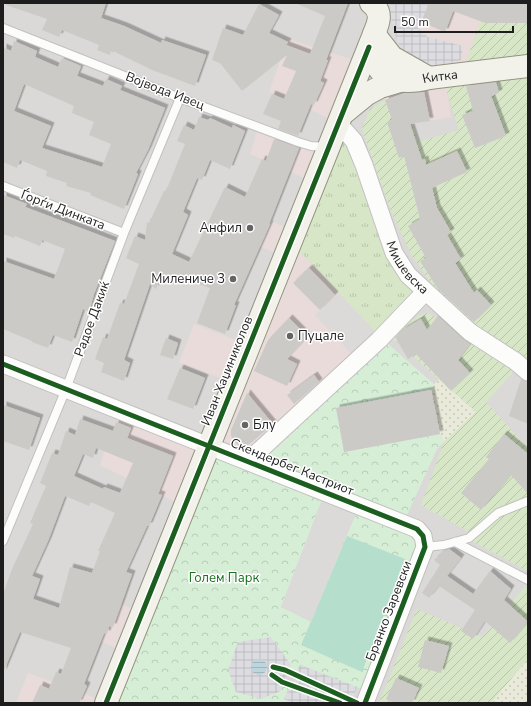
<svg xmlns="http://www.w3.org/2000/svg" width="531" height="706" font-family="'Nunito Sans',sans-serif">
  <defs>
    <pattern id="farmland-dots" width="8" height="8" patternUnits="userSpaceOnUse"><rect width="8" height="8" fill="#e9eada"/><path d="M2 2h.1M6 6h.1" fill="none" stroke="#c7c8bb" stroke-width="1.8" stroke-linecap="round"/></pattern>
    <pattern id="grass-tufts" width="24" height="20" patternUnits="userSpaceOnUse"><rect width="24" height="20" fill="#d8e6c8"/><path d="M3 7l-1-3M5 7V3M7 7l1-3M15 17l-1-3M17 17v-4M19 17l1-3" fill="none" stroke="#b9c5ab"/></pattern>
    <pattern id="park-crowns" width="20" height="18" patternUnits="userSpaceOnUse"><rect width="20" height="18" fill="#d6eed6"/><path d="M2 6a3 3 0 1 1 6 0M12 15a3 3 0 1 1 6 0" fill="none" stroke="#b7ccb7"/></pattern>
    <pattern id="garden-furrows" width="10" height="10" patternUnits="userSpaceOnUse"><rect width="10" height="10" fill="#d8e6c8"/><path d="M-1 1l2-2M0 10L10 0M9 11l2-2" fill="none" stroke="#b9c5ab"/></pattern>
    <pattern id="plaza-grid" width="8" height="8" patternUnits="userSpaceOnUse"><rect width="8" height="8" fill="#dddce0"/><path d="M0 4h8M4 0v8" fill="none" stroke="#bdbcc0"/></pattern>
    <pattern id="water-rules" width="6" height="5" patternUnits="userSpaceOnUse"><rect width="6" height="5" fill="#bdd5dc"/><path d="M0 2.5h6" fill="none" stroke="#a2b6bc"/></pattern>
    <filter id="shadow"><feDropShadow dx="3.5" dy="-3.5" stdDeviation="0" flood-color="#0004"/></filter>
  </defs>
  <rect width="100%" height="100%" fill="#ebe9e6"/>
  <path fill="#dad9d7" d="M3 3H528V703H3Z"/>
  <path fill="#e8dbd9" d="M408 3H487L466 62 432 66 425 64 419 60Z
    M288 39 363 63 339 124 309 109 269 92Z
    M494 75 499 93 471 104 447 89 451 117 412 124 409 114 391 118 380 87Z
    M258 127 329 148 315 183 250 154Z
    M270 220 295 232 290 244 302 254 381 338 185 507 100 465 104 452 122 411 209 445 234 383 179 363 194 324 249 345 285 257 259 246Z
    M85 590 142 612 126 653 100 641Z
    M28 673 106 702V703H16Z"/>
  <path fill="url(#farmland-dots)" d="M439 379 476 412 444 442 440 434 428 391Z
    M528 659V703H490Z"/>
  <path fill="url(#grass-tufts)" d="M339 124 382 217 425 292 381 338 302 254 290 244Z"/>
  <path fill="url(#park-crowns)" fill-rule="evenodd" d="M381 338 435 385 431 390 336 408 345 452 440 434 444 442 437 449 409 511 403 522 423 536 369 692 301 665 296 674 289 671 291 665 281 691 283 685 289 688 284 699 293 703H106L209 445 249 461ZM325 492 359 506 311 621 281 607Z"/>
  <path fill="url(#garden-furrows)" d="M487 3H528V54L466 62Z
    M528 73V359L483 334 449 308 412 256 390 209 362 129 370 109 385 100 391 118 409 114 418 142 458 130 460 134 446 89 465 83 471 104 498 93 494 75Z
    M428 313 473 340 515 370 486 402 528 448V571L464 537 469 532 421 505 444 442 476 412 392 338 419 315Z
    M528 583V659L491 703H379L417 609 482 637Z"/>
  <path fill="#b6decd" d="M347 536 405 559 362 672 301 645Z"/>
  <path fill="#dbdad9" d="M339 293 381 338 357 360 315 315Z
    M325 492 359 505 311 622 281 607Z"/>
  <path fill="url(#plaza-grid)" d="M391 3H429L418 28 428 37 463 46 461 60 440 66 419 61 406 54 397 41 389 8Z
    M271 637 291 665 281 691 261 699 236 692 228 670 238 642Z
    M300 665 357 687 351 703H293L284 699Z"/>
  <path fill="url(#water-rules)" d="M251 667a8 8 0 1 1 16 0a8 8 0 1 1-16 0Z"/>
  <path fill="#cccac7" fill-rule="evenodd" filter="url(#shadow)" d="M7 3H106L101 18 124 26 161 43 162 40 206 55 195 86 152 70 111 50 110 55 97 50 99 45 62 30 59 37 42 30 47 19 6 5Z
    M295 3H348L326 60H328L320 81 324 83 314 105 311 104 298 136 278 129 281 121 263 114 272 94 284 99 296 71 282 66 287 55 242 91 220 63 212 60 223 28 243 35 259 4 279 15 269 33 288 42 286 45 310 54 325 16Z
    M429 3H528V23H485L453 11 445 32 421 22Z
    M14 41 37 51 35 57 58 67 62 58 81 66 77 76 103 86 106 79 122 86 120 90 165 108 148 150 136 173 138 174 124 209 90 195 91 193 66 186 67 183 46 176 47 171 20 160 17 168 3 162V47L11 51ZM24 84 74 106 72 113 94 122 89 135 111 144 102 167 42 148 51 126 14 111Z
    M496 82 499 93 491 96 506 136 475 148 462 115 473 111 466 86Z
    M424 92 430 121 410 124 422 160 425 159 426 165 457 151 467 172 432 188 437 208 451 232 447 235 461 259 455 263 474 293 477 290 491 305 474 322 438 289 420 261 426 258 408 226 420 219 404 156 399 158 387 122 392 120 385 100 405 93Z
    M199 117 208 120 210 118 232 128 233 125 245 131 230 169 210 160 202 180 197 178 183 212 188 215 172 254 189 262 225 187 245 197 262 159 266 161 274 139 299 148 269 224H270L234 305H236L225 334 197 323 210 288 176 276 175 278 162 273 156 289 150 284 124 360 130 363 124 381 101 372 104 363 95 359 103 337 107 339 120 303 124 304 139 264 126 258 135 236 145 240 147 222 149 223 164 191H166L185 144 177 141 184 125 194 130Z
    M3 195 27 204 25 207 115 241 94 294 89 312 83 309 72 342 53 335 48 348 32 342V341L3 329V261L54 279 65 249 42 240 40 246 15 236 14 238 3 234Z
    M309 268 335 295 320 310 293 283Z
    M438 316 463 339 470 344 458 360 470 373 451 391 416 354 408 359 395 337 404 329 421 319 427 330Z
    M289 318 308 337 287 359 297 364 287 386 254 371 268 340Z
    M166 338 178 343 173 359 160 355Z
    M180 368 205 378 193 409 167 399Z
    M314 375 319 382 294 404 287 395Z
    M521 379 528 382V424L509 416Z
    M431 390 440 434 344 452 336 408Z
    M247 393 273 424 246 447 238 446 231 436V430Z
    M3 405 40 418 29 450 3 441Z
    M80 419 113 431 116 422 131 428 127 438 173 456 158 494 162 495 149 526H147L126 572 132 574 113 627 109 626 107 634 104 633 84 684 87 686 79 703H32L40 685 49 689 56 672 61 674 71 648 20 632 3 673V594L12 569 33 524 30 523 46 486 40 483 52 453 58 455 66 431 75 435ZM96 448 133 463 120 493 104 487 103 489 74 476 83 454 93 458ZM65 496 89 506 91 502 115 513 98 551H100L92 573 70 567 59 608 33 599 40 579 32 576 48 541Z
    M504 434 528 454V494L511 475 481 510 461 493 489 459 486 457Z
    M449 549 461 558 447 576 473 594 490 571 511 589 504 600 528 622 510 643 485 621 473 639 461 631 475 610 439 586 429 598 422 593 440 565 434 560 444 551Z
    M425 640 449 646 441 673 418 667Z
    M396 678 419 688 412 703H394L386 699Z"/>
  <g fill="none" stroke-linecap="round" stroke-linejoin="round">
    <g stroke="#c2c1c0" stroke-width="10">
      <path id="lane" d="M3 28 180 98 298 142 311 146 326 147
        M3 186 124 233
        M3 541 66 389 124 233 180 98
        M455 542 528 580
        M425 547 444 545 469 538 498 513 528 501"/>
    </g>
    <g stroke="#c2c1c0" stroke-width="19">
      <g id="street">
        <path id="s1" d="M339 124 354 141 364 165 394 253 408 275 470 332 515 361 528 372"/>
        <path d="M3 364 417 529 423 536 425 547 365 703"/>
        <path d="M248 461 379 340 425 292"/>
      </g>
    </g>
    <g stroke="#929380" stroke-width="24">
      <g id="secondary">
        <path d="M374 34 392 57 429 78"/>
        <path id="s2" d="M369 47C372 55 375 64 380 70 393 84 413 82 429 78L528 66"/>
        <path d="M345 112 367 94 380 87 400 81"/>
        <path d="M106 703 374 34C379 22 383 12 371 3"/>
      </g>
    </g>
    <use href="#lane" stroke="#fcfcfb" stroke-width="8"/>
    <use href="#street" stroke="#fcfcfb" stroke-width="17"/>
    <use href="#secondary" stroke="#f2f2eb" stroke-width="22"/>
    <g stroke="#fff" stroke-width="8">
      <path id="cycleway" d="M3 364 417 529 423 536 425 547 365 703
        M273 667 285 670 357 703
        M272 675 282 682 340 703
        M106 703 369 47"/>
    </g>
    <use href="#cycleway" stroke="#1b5e20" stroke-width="5"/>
  </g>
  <g fill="#656463" stroke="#fff" stroke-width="1.5">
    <circle cx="250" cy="228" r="4"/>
    <circle cx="233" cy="279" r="4"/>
    <circle cx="290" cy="336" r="4"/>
    <circle cx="245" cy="425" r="4"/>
  </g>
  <g text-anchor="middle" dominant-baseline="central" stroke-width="3" stroke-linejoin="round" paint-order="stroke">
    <g font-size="13" fill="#1d1d1d" stroke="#fff">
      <text stroke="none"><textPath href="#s2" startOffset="89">Китка</textPath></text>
      <text transform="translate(165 91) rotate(21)">Војвода Ивец</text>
      <text transform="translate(63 210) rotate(21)">Ѓорѓи Динката</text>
      <text stroke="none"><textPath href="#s1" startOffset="161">Мишевска</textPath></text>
      <text transform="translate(92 319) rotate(-70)">Радое Дакиќ</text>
      <text transform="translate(227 371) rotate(-68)">Иван Хаџиниколов</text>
      <text transform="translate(292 467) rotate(22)">Скендербег Кастриот</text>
      <text transform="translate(389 611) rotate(-69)">Бранко Заревски</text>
    </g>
    <g font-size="13" fill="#1d1d1d" stroke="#fff" text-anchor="end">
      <text x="242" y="228">Анфил</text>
      <text x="225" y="279">Милениче 3</text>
      <text x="298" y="336" text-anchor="start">Пуцале</text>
      <text x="253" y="425" text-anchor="start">Блу</text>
    </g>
    <g font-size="13" fill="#17701f" stroke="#fff">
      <text x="224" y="578">Голем Парк</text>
    </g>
  </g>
  <rect width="531" height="706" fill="none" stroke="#1d1d1d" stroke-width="8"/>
  <path d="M395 26v6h118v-6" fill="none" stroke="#1d1d1d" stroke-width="2"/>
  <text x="401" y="26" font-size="12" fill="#1d1d1d" stroke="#ffffff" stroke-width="3" paint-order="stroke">50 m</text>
</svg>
